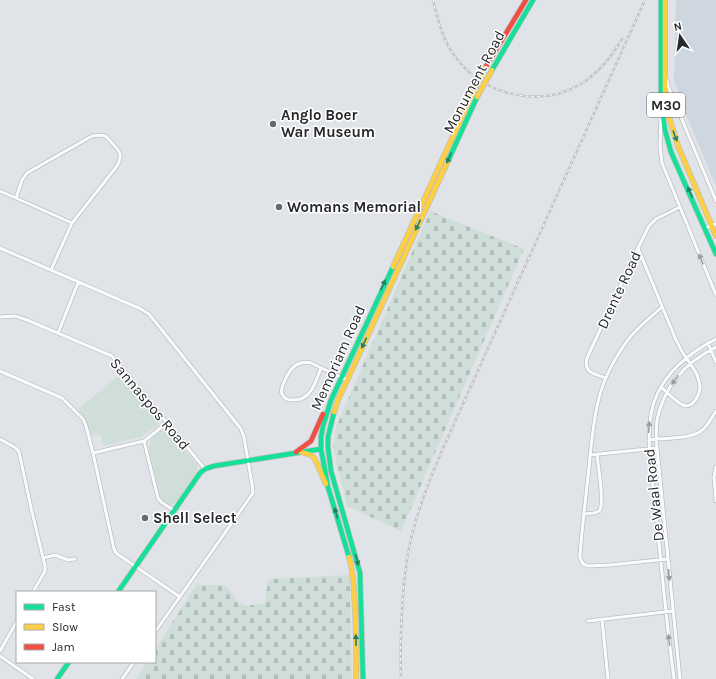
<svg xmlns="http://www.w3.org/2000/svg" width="716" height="679" font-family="Karla,sans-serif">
  <defs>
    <pattern id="cemetery-stones" width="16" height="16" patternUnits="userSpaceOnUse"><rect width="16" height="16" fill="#d0deda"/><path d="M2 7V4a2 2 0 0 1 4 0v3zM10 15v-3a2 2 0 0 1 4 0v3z" fill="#b2bebb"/></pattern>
  </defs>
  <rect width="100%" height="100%" fill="#e0e4e8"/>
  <path fill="#ced6df" d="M676 0H716V186L684 110 674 80Z"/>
  <path fill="#d0deda" d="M122 373 159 419C160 424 158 426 154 429L153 428 141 437 103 446 101 435 91 436C89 424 85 419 78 409Z
    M163 430 168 431 197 464C199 476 183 494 177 503 168 507 163 502 159 495L149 450C149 440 154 434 163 430Z"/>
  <path fill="url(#cemetery-stones)" d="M430 211 524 249 401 531 347 506 333 448 336 427Z
    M350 575 352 679H136L147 662H155V650L196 585H225L239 603 248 606 265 603 268 579Z"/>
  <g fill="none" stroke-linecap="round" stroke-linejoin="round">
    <g stroke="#bcbfc2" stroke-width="4.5">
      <path id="street" d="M667 80 668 86 716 201
        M661 117 660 146 662 163 716 295
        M0 191 16 198 72 223
        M16 198 22 180 27 173 92 136C97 136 101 134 105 136 108 138 110 141 112 143 120 151 123 155 117 166L72 223 51 270
        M705 228 716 224
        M0 248C47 268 94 289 141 309L149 314 241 429 244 437 252 484 253 493 155 632
        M638 248 676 340C679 345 681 351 685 356 689 362 694 368 697 375 698 378 700 383 700 387 700 394 693 409 683 405 675 401 668 393 661 387
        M662 307C650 318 636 328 627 341 615 358 604 378 599 398 592 424 591 451 588 477 585 503 582 529 580 555V558L583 564 588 566 610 565 668 559
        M0 317 15 316 27 320 112 356 205 469
        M58 333 78 283
        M708 343 716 362
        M321 368C315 383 311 401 292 400 288 400 284 399 282 394 280 389 283 385 285 380 290 368 298 360 311 363L347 380
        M0 371 62 398 83 419 86 426 93 453 114 549 116 553 180 597
        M606 378C595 374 583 373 587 358L638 248 649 226 656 219 680 207
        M0 439 16 448 19 452 32 512 45 566V571L33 592
        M649 440C662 438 691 439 701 431 708 426 712 417 716 411
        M144 441 158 498 161 502 175 511
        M93 453 144 441 167 423
        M590 455 657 448
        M716 467 714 477 716 501
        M584 514C589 513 596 514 599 511 605 506 598 464 597 455
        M43 558 55 555 68 560 75 559
        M602 619 608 679
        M588 621 673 611
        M0 651 17 621
        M0 656 33 679
        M122 679 134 662
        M674 679C667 627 662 575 657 522 655 505 653 488 651 471 649 448 647 425 654 402 664 373 690 352 716 339
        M680 679 657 448C656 439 656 429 657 420 664 386 686 362 716 347"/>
    </g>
    <g stroke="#bcbfc2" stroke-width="6">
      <path id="fast" d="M661 0V92L662 109 665 130 671 152 716 254
        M492 70 533 0
        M448 161 477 97
        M334 412 328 437V448L331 471 360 573 363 679
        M349 557 328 487 321 449V437L323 426 331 400 393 267
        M118 592 200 473 205 469 214 466 321 449
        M57 679 69 662"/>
    </g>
    <g stroke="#bcbfc2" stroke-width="6">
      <path id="slow" d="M665 0V90L667 109 672 127 678 146 716 236
        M393 267 472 95
        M334 412 338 400 448 161
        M301 452 311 455 315 459 326 484
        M349 557C354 574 354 592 355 610 356 633 357 656 356 679"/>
    </g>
    <g stroke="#bcbfc2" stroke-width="6">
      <path id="jam" d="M485 68 526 0
        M296 452 311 441 323 414"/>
    </g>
    <use href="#street" stroke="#fafbfc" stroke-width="3"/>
    <use href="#fast" stroke="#16e098" stroke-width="4.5"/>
    <use href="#slow" stroke="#ffcf43" stroke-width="4.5"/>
    <use href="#jam" stroke="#f24e42" stroke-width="4.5"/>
    <g stroke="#c3c4c4" stroke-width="2.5">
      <path id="rail" d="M433 0C438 21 443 42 457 59 485 96 541 108 581 84 598 73 612 56 622 39
        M401 679C400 639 401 599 407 559 413 520 428 482 444 446L645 0"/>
    </g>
    <use href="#rail" stroke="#fff" stroke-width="1" stroke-dasharray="3" stroke-linecap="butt"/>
    <g stroke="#bcbfc2" stroke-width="6" stroke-linecap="butt">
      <path id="slow-bridge" d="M472 95 485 68
        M477 97 492 70"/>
    </g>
    <use href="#slow-bridge" stroke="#ffcf43" stroke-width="4.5"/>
  </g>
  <defs><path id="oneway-solid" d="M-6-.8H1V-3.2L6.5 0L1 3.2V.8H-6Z"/></defs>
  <g fill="#1e8462">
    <use href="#oneway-solid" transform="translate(675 136) rotate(70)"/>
    <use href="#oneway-solid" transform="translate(449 158) rotate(114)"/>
    <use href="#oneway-solid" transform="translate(690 192) rotate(-114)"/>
    <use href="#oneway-solid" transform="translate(418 225) rotate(115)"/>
    <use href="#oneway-solid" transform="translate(383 285) rotate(-65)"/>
    <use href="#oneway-solid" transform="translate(364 343) rotate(115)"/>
    <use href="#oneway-solid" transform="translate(336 513) rotate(-106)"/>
    <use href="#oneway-solid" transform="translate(357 560) rotate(76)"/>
    <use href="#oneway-solid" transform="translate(356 640) rotate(-92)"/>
  </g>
  <g fill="#9b9c9e">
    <use href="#oneway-solid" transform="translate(701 259) rotate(-112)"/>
    <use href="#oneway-solid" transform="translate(675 380) rotate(126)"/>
    <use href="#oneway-solid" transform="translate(649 427) rotate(-86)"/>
    <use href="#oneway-solid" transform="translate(669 575) rotate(85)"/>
    <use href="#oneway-solid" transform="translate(669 640) rotate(-97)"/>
  </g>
  <g fill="#676a6d" stroke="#fff" stroke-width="1.5">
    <circle cx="273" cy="124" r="4"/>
    <circle cx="279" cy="207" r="4"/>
    <circle cx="145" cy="518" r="4"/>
  </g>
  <g text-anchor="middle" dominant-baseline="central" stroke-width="3" stroke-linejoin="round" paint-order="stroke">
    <rect fill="#fff" stroke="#67686b" stroke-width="1" x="647" y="93" width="38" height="24" rx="3"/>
    <g font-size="14" font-weight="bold" fill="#26282b">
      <text x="666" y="105">M30</text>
    </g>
    <g font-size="15" fill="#26282b" stroke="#fff">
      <text transform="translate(474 82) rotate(-62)">Monument Road</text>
      <text transform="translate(619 290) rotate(-65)">Drente Road</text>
      <text transform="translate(338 358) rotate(-66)">Memoriam Road</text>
      <text transform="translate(150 404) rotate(50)">Sannaspos Road</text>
      <text transform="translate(654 495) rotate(-96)">De Waal Road</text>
    </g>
    <g font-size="15" font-weight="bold" fill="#26282b" stroke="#fff" text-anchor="start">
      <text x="281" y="115">Anglo Boer<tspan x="281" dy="17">War Museum</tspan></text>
      <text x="287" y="207">Womans Memorial</text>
      <text x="153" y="518">Shell Select</text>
    </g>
  </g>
  <rect x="16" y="591" width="140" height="72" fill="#ffffff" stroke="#a8a9aa"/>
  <rect x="24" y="604" width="20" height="6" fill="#16e098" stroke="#a8a9aa"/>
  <text x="52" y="611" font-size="12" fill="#26282b">Fast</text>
  <rect x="24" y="624" width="20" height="6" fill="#ffcf43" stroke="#a8a9aa"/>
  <text x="52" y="631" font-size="12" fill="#26282b">Slow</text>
  <rect x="24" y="644" width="20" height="6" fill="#f24e42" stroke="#a8a9aa"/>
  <text x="52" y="651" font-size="12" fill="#26282b">Jam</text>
  <g transform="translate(680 36) rotate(347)" stroke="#ffffff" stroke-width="3" paint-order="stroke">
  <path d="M0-3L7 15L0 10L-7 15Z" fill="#26282b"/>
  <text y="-6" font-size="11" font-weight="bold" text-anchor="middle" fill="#26282b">N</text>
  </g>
</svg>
